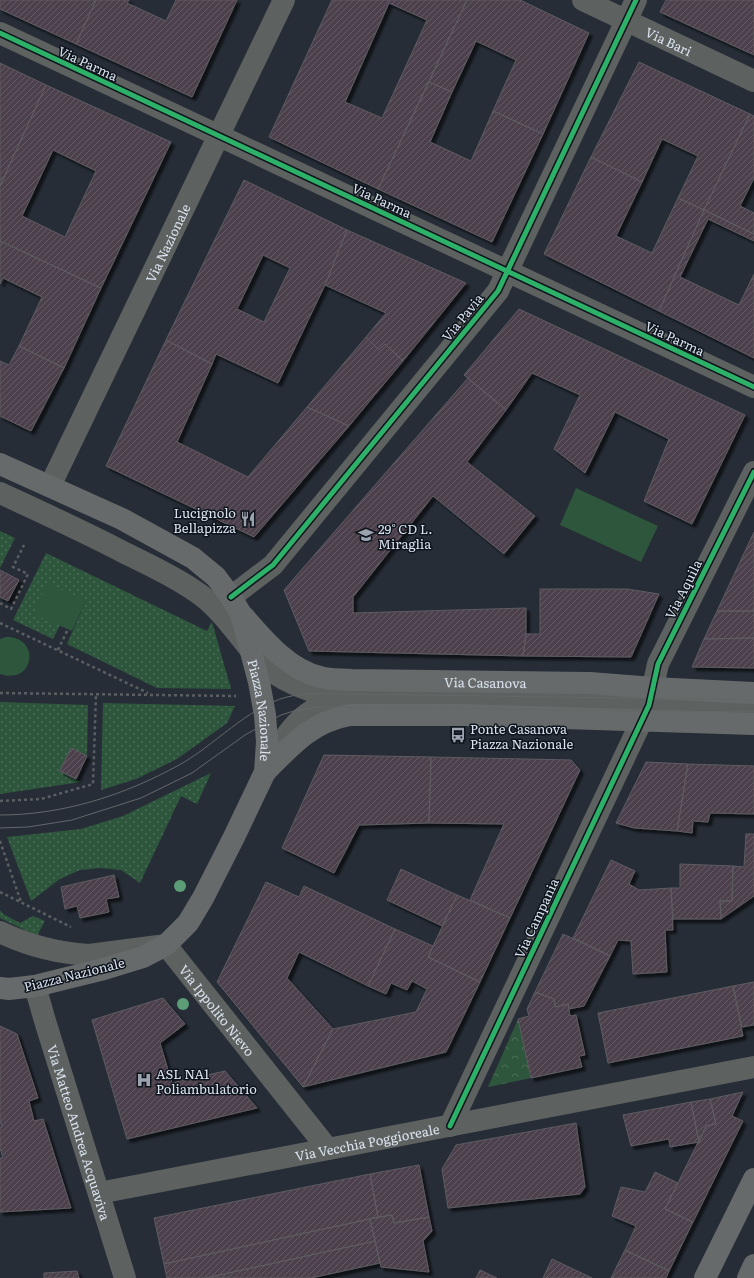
<svg xmlns="http://www.w3.org/2000/svg" width="754" height="1278" font-family="Literata,serif">
  <defs>
    <pattern id="grass-dots" width="8" height="8" patternUnits="userSpaceOnUse"><rect width="8" height="8" fill="#2e563c"/><path d="M2 2h.1M6 6h.1" fill="none" stroke="#4c6e58" stroke-width="1.8" stroke-linecap="round"/></pattern>
    <pattern id="park-crowns" width="20" height="18" patternUnits="userSpaceOnUse"><rect width="20" height="18" fill="#2e563c"/><path d="M2 6a3 3 0 1 1 6 0M12 15a3 3 0 1 1 6 0" fill="none" stroke="#4c6e58"/></pattern>
    <pattern id="building-hatch" width="6" height="6" patternUnits="userSpaceOnUse"><rect width="6" height="6" fill="#4c404b"/><path d="M-1 1l2-2M0 6l6-6M5 7l2-2" fill="none" stroke="#655b65"/></pattern>
    <filter id="shadow"><feDropShadow dx="3.5" dy="3.5" stdDeviation="1" flood-color="#0009"/></filter>
  </defs>
  <rect width="100%" height="100%" fill="#262d37"/>
  <path fill="url(#grass-dots)" d="M0 531 15 538 0 568Z
    M46 553 207 631 212 622 231 689 157 688 67 644 86 601 33 613 60 625 53 639 13 620Z
    M0 702 88 705 87 756 71 748 60 771 81 782 0 794Z
    M103 703 235 706 227 723 177 759 136 779 101 790Z
    M211 773 197 804 181 796 140 883 121 870 100 868 80 870 60 879 31 901 7 837 81 829 123 816Z
    M0 910 3 914 20 923 33 916 45 921 37 936 0 918Z"/>
  <path fill="url(#park-crowns)" d="M518 1019 531 1078 488 1087Z"/>
  <path fill="#2e563c" d="M576 488 658 526 641 562 560 525Z
    M47 583 86 601 72 631 33 614Z
    M6 637C41 636 35 686 0 674V639Z"/>
  <path fill="url(#building-hatch)" stroke="#5e5c62" fill-rule="evenodd" filter="url(#shadow)" d="M0 0H96L76 44 0 9Z
    M96 0H129L127 3 166 21 176 0H237L192 97 76 44Z
    M332 0H467L378 189 269 137ZM389 3 427 20 382 118 345 102Z
    M467 0H520L589 33 543 134 493 111 516 60 476 41 452 92 429 82Z
    M666 0H754V55L660 12Z
    M639 62 750 114 704 210 678 198 698 156 662 139 642 182 591 157Z
    M0 63 46 85 0 186Z
    M429 82 452 92 430 142 471 161 493 111 543 134 492 242 378 189Z
    M46 85 171 142 101 288 0 241V186ZM53 150 96 171 65 237 22 216Z
    M750 114 754 116V178L740 206 754 213V234L704 210Z
    M591 157 642 182 616 236 652 253 678 198 704 210 659 311 544 254Z
    M244 180 347 230 325 285 278 383 216 354 212 364 166 340ZM263 255 290 268 264 322 237 309Z
    M704 210 754 234V241L708 219 680 277 739 305 754 274V358L659 311Z
    M347 230 466 283 403 361 385 344 379 350 366 337 386 313 325 285Z
    M0 241 101 288 64 368 19 346 42 297 3 278 0 284Z
    M519 309 745 415 692 524 644 501 669 439 615 412 585 473 554 449 580 395 532 373 506 410 464 375Z
    M366 337 379 350 385 344 403 361 349 426 307 407Z
    M166 340 212 364 177 442 248 477 307 407 349 426 254 537 106 466Z
    M19 346 64 368 31 431 0 416V361L9 365Z
    M468 378 506 410 467 462 535 516 504 554 433 496 353 597V613L526 608V634L523 656 309 651 284 590Z
    M754 532V611H717Z
    M0 570 19 580 8 601 0 597Z
    M540 589H627L659 594 631 657 523 656 526 634H540Z
    M717 611H754V638L704 639Z
    M754 638V668L692 667 704 639Z
    M71 748 87 756 76 779 60 771Z
    M324 755 431 757 429 823 359 825 334 873 282 848Z
    M431 757 571 760 580 770 510 918 470 900 504 824 429 823Z
    M646 762 688 764 677 831 634 828 616 823Z
    M688 764 754 766V814L710 813 708 822 693 821 692 833 677 831Z
    M746 834H754V896L721 919 720 901H732L733 866 744 867Z
    M611 860 635 871 629 884 639 890 671 888 673 930H665L667 972 633 974 631 941 618 940 610 956 573 938Z
    M680 864 733 866 732 901H720L721 919H673L671 888H680Z
    M401 869 457 895 442 926 387 900Z
    M114 875 119 897 106 899 109 912 80 918 77 906 65 909 61 887Z
    M266 882 299 897 304 886 395 929 368 986 299 952 287 978 333 1029 303 1087 217 982Z
    M457 895 510 918 480 982 428 957Z
    M395 929 433 946 428 957 480 982 446 1052 303 1087 333 1029 416 1012 427 989 412 981 407 990 391 983 386 994 368 986Z
    M563 934 610 956 584 1006 569 1009 568 1004 555 1007 554 999 535 992Z
    M754 982V1025L742 1027 733 986Z
    M733 986 743 1036 608 1063 598 1013Z
    M535 992 554 999 555 1007 568 1004 570 1016 576 1015 585 1055 579 1056 582 1067 531 1078 518 1019 529 1016 527 1009Z
    M163 998 185 1024 160 1043 172 1083 225 1071 257 1108 127 1139 92 1020Z
    M0 1026 17 1034 38 1098 29 1101 34 1121 43 1119 71 1208 0 1212V1158H3L0 1148V1127H2L0 1121Z
    M743 1092 732 1116 743 1121 693 1222 665 1209 706 1126 716 1124 710 1099Z
    M710 1099 716 1124 706 1126 699 1142 691 1102Z
    M691 1102 699 1142 670 1147 669 1139 631 1146 623 1115Z
    M576 1123 585 1187 580 1194 448 1208 442 1169 456 1145Z
    M419 1165 429 1217 394 1223 392 1215 378 1217 370 1174Z
    M655 1172 678 1183 665 1209 693 1222 669 1271 625 1250 636 1226 612 1216 621 1187 645 1192Z
    M370 1174 378 1217 164 1264 154 1218Z
    M392 1215 394 1223 429 1217 432 1231 423 1241 429 1272 381 1267 370 1219Z
    M370 1219 375 1241 206 1278H167L164 1264Z
    M375 1241 380 1263 311 1278H206Z
    M625 1250 669 1271 666 1278H611Z
    M552 1259 592 1278H543Z
    M480 1270 497 1278H476Z
    M77 1271 79 1278H44V1273Z"/>
  <g fill="none" stroke-linecap="round" stroke-linejoin="round">
    <path stroke="#5b5f61" stroke-width="2.5" stroke-dasharray="3 3" stroke-linecap="butt" d="M0 603 11 609 28 574 13 567 24 545
      M0 623 148 693
      M58 650 68 629
      M0 693 236 696
      M0 801 41 799 93 784 96 694
      M0 841 21 902
      M0 892 71 927"/>
    <g stroke="#5d615f" stroke-width="22">
      <path id="s1" d="M583 0 754 81"/>
      <path d="M0 33 754 387"/>
      <path id="s2" d="M50 486 284 0"/>
      <path d="M0 493C41 512 83 531 123 552 147 564 172 575 195 591 223 609 240 640 263 664 284 684 312 691 339 700L754 706"/>
      <path d="M231 597 273 565 498 291 636 0"/>
      <path d="M273 758C282 740 295 721 313 710 321 706 330 703 339 700"/>
      <path id="s3" d="M0 932C29 946 57 953 89 955L166 945 328 1149"/>
      <path id="s4" d="M35 986 45 1021 125 1278"/>
      <path d="M450 1126 642 720 649 705 658 664 754 472"/>
      <path id="s5" d="M99 1193 754 1067"/>
    </g>
    <g stroke="#676a6a" stroke-width="22">
      <path id="s6" d="M0 464 122 519 193 558 216 577 231 597 241 614 259 682 265 715 267 742 265 772 234 837 203 898 188 923 166 945 143 957 104 969 35 986 9 989 0 988"/>
      <path id="s7" d="M244 617C265 641 288 669 320 677 330 680 341 679 351 680L590 683 653 688 754 693"/>
      <path d="M265 772C292 745 311 722 350 715H464L754 724"/>
      <path d="M705 1278 754 1179"/>
      <path d="M748 1278 754 1265"/>
    </g>
    <path stroke="#636869" stroke-width="1" d="M0 815C63 815 125 795 179 765 214 746 248 707 287 697 307 692 329 694 350 694L754 700
      M0 828 28 827 72 820 141 798 192 773 245 735 281 715 297 710 320 707 754 712"/>
    <g stroke="#0e141c" stroke-width="8">
      <path id="cycleway" d="M0 33 754 387
        M231 597 273 565 498 291 636 0
        M450 1126 642 720 649 705 658 664 754 472"/>
    </g>
    <use href="#cycleway" stroke="#2db169" stroke-width="5"/>
  </g>
  <g fill="#5c9c77">
    <circle cx="180" cy="886" r="6"/>
    <circle cx="183" cy="1004" r="6"/>
  </g>
  <defs>
    <g id="restaurant-bare" transform="scale(1.2)"><path d="M-5-6h1v4h1v-4h1v4h1v-4h1v5L-1.5 .5V6h-2V.5L-5-1ZM5-6V6H3V1.5H1.5Q1.5-4 5-6Z" fill="#9ba3af" stroke="#0e141c" stroke-width="2.5" paint-order="stroke"/></g>
    <g id="school-bare" transform="scale(1.2)"><path d="M0-5L7-2L0 1L-7-2ZM-4 1L0 2.5L4 1V4Q0 6-4 4Z" fill="#9ba3af" stroke="#0e141c" stroke-width="2.5" paint-order="stroke"/></g>
    <g id="bus-bare" transform="scale(1.2)"><path d="M-5-6H5V4H4V6H2V4H-2V6H-4V4H-5ZM-3.5-4V0h7V-4ZM-3.5 1.2v1.5H-2V1.2ZM2 1.2v1.5H3.5V1.2Z" fill="#9ba3af" stroke="#0e141c" stroke-width="2.5" paint-order="stroke"/></g>
    <g id="hospital-bare" transform="scale(1.2)"><path d="M-5-5h3v3.5h4V-5h3V5h-3V1.5h-4V5h-3Z" fill="#9ba3af" stroke="#0e141c" stroke-width="2.5" paint-order="stroke"/></g>
  </defs>
  <g fill-rule="evenodd">
    <use href="#restaurant-bare" x="248" y="519"/>
    <use href="#school-bare" x="366" y="535"/>
    <use href="#bus-bare" x="458" y="735"/>
    <use href="#hospital-bare" x="144" y="1080"/>
  </g>
  <g text-anchor="middle" dominant-baseline="central" stroke-width="3" stroke-linejoin="round" paint-order="stroke">
    <g font-size="13" fill="#dae3ef" stroke="#0e141c">
      <text stroke="none"><textPath href="#s1" startOffset="95">Via Bari</textPath></text>
      <text transform="translate(88 63) rotate(25)">Via Parma</text>
      <text transform="translate(382 200) rotate(25)">Via Parma</text>
      <text stroke="none"><textPath href="#s2" startOffset="270">Via Nazionale</textPath></text>
      <text transform="translate(462 317) rotate(-51)">Via Pavia</text>
      <text transform="translate(675 338) rotate(25)">Via Parma</text>
      <text transform="translate(683 589) rotate(-63)">Via Aquila</text>
      <text stroke="none"><textPath href="#s7" startOffset="264">Via Casanova</textPath></text>
      <text stroke="none"><textPath href="#s6" startOffset="388">Piazza Nazionale</textPath></text>
      <text transform="translate(536 918) rotate(-65)">Via Campania</text>
      <text transform="translate(74 974) rotate(-14)">Piazza Nazionale</text>
      <text stroke="none"><textPath href="#s3" startOffset="253">Via Ippolito Nievo</textPath></text>
      <text stroke="none"><textPath href="#s4" startOffset="153">Via Matteo Andrea Acquaviva</textPath></text>
      <text stroke="none"><textPath href="#s5" startOffset="273">Via Vecchia Poggioreale</textPath></text>
    </g>
    <g font-size="13" fill="#dae3ef" stroke="#0e141c" text-anchor="start">
      <text x="236" y="512" text-anchor="end">Lucignolo<tspan x="236" dy="15">Bellapizza</tspan></text>
      <text x="378" y="528">29° CD L.<tspan x="378" dy="15">Miraglia</tspan></text>
      <text x="470" y="728">Ponte Casanova<tspan x="470" dy="15">Piazza Nazionale</tspan></text>
      <text x="156" y="1073">ASL NA1<tspan x="156" dy="15">Poliambulatorio</tspan></text>
    </g>
  </g>
</svg>
